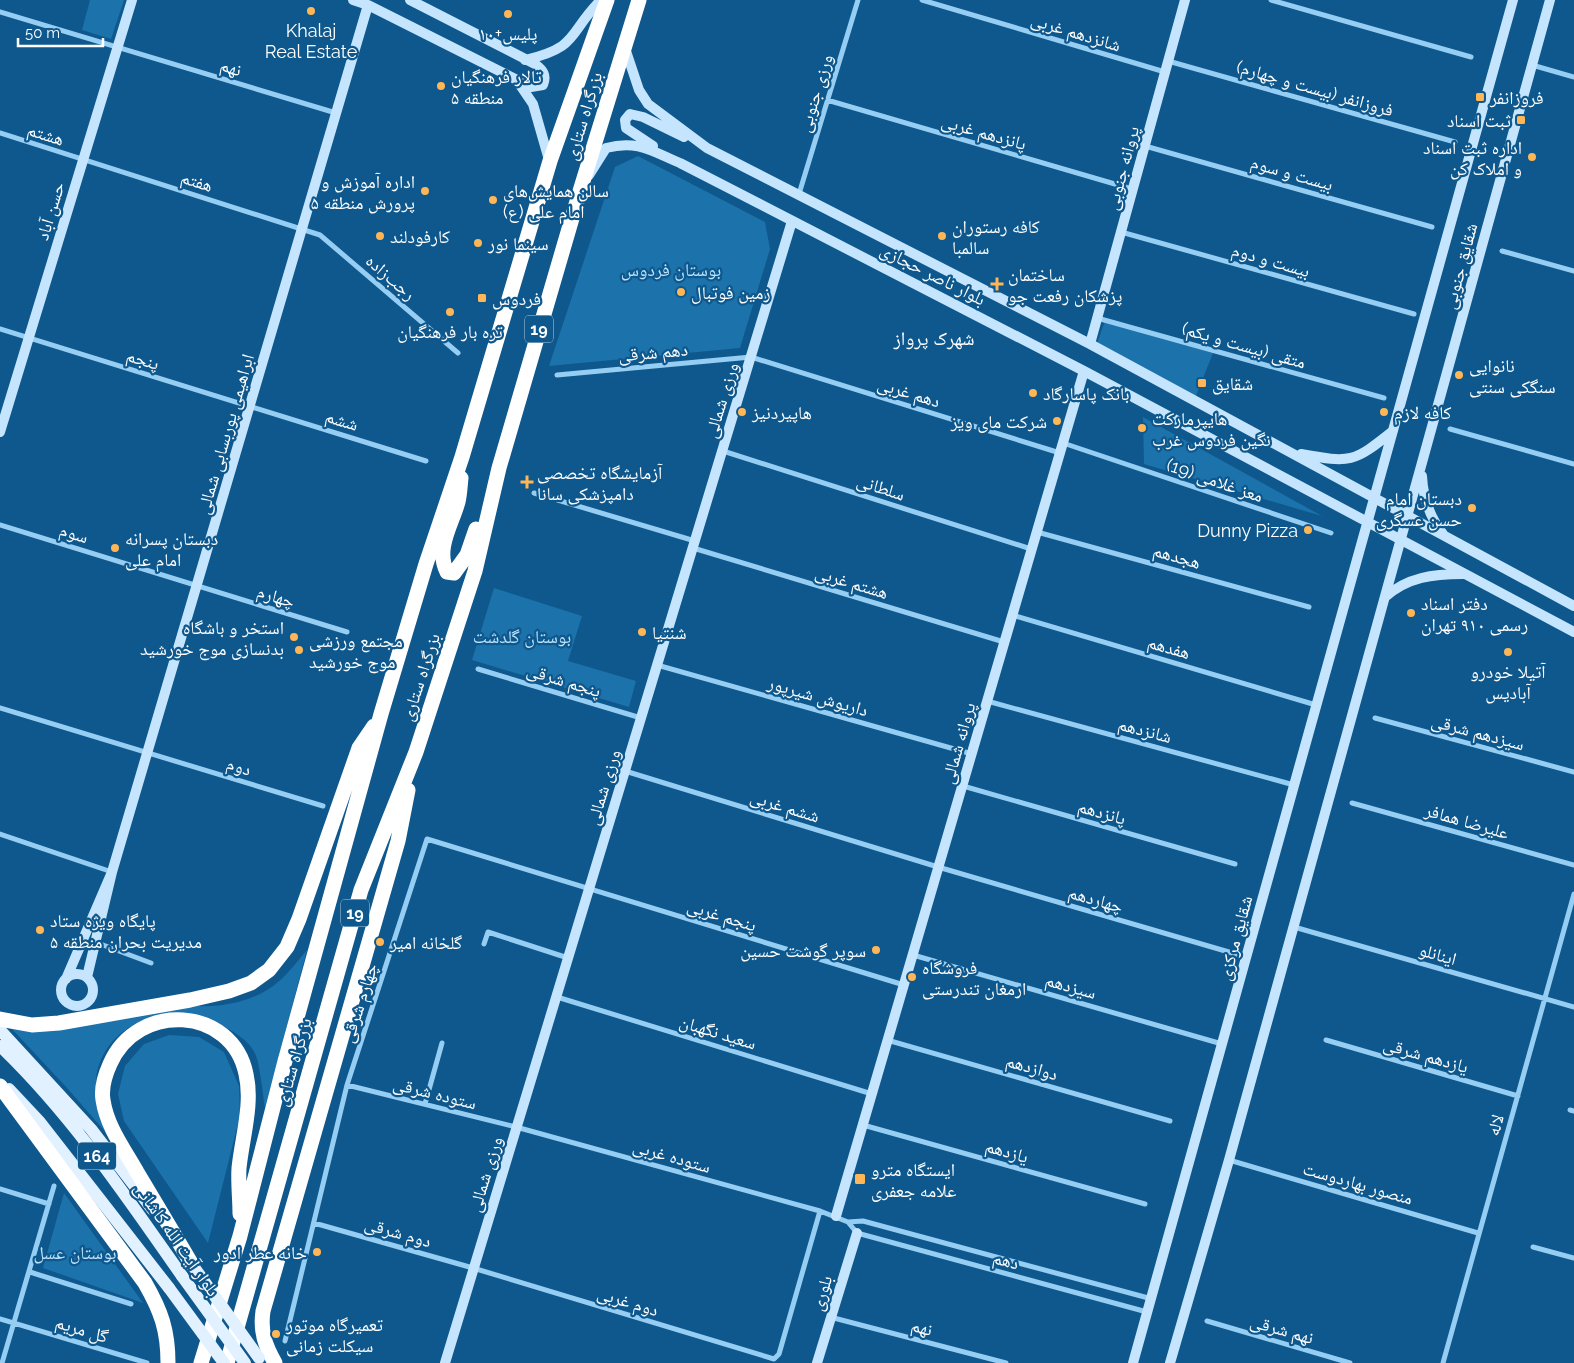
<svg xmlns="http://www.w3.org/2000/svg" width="1574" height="1363" font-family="Raleway,'Noto Naskh Arabic',sans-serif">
  <rect width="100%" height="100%" fill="#0e588d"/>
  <path fill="#1c72ab" d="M90 0H124L111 39 82 30Z
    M638 156 765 222 770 249 740 348 549 366 615 167Z
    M1105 321 1213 353 1196 396 1096 346Z
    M1143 417 1322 516 1144 464Z
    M494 588 582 616 568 661 636 681 629 707 472 660Z
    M307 950 265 1108C263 1096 260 1066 256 1056 252 1044 240 1036 230 1030 218 1023 206 1015 192 1014 151 1010 107 1029 97 1072 93 1092 103 1115 108 1135L68 1089 12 1029 32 1031 186 1005C217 1009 254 1003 278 982 289 973 298 960 307 950Z
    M169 1035 199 1037 224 1052 239 1086 240 1116 208 1243 124 1121 118 1094 125 1066 144 1044Z
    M64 1193 143 1303 43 1268Z"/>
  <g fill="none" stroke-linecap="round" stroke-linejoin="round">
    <path stroke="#95cdf3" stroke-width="5" d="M922 0 1165 72
      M1271 0 1471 57
      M0 12 336 113
      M1168 61 1455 142
      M1532 65 1574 77
      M827 100 1132 189
      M0 133 320 235 458 353
      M1145 146 1432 227
      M799 194 858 0
      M1121 232 1414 314
      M1502 251 1574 271
      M1097 318 1384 398
      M0 329 426 461
      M557 375 751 357 1060 453
      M1450 429 1574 464
      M1063 443 1331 533
      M723 451 1031 549
      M534 493 695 541
      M0 525 347 632
      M1037 532 1309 607
      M693 548 1004 642
      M1012 615 1316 705
      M657 665 972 754
      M478 669 641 718
      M987 701 1294 785
      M0 708 323 806
      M1375 718 1574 772
      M625 771 938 867 1246 957
      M963 786 1235 864
      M1352 803 1574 865
      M0 834 112 872
      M1294 927 1574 1007
      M95 942 151 963
      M484 944 488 932 568 958
      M913 955 1222 1044
      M557 997 872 1094
      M887 1040 1170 1121
      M1326 1040 1518 1096
      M347 1085 516 1127 820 1211 848 1222 857 1233 1147 1312
      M425 1104 442 1043
      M1570 1110 1574 1111
      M863 1125 1145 1204
      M1229 1160 1478 1233
      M0 1189 49 1204
      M848 1222 863 1221 1152 1299
      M314 1223 473 1268 774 1359 779 1354 820 1211
      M1533 1247 1574 1258
      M30 1272 131 1304
      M830 1317 1006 1363
      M0 1319 147 1363
      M1207 1321 1350 1363
      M285 1341 347 1085 427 839 904 985
      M2 1363 54 1186
      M1443 1363 1574 894"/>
    <path stroke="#c4e5fd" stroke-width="10" d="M353 0 368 5 531 87 543 85C547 75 543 70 535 64L410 0
      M625 48 639 90 648 104 707 148 1090 344 1574 606
      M525 60C580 47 567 34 601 0
      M518 82 533 104 549 160
      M653 146 626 128 625 120 630 114 643 117 684 137
      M589 175 606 148C638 140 651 151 680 163L1084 371 1574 632
      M1090 344 1185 0
      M0 432 132 0
      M1301 454C1351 463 1353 463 1393 431
      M1422 476C1423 498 1429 516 1443 534
      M1385 597C1408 577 1433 574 1463 574
      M112 872 368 5
      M61 990a16 16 0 1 1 32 0a16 16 0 1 1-32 0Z
      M66 979 112 872 87 977
      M836 1216 1084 371
      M445 1363 792 221
      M817 1363 857 1233
      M1133 1363 1513 0
      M1170 1363 1229 1160 1550 0"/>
    <path stroke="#e1f1ff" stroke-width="12" d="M0 1030 91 1129 153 1210
      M0 1046C71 1114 126 1196 182 1276
      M9 1089 39 1121 169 1288"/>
    <path stroke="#fff" stroke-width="15" d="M461 478C460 486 460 494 458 502 452 524 435 549 447 572L454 573 467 555 476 529
      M0 1019 32 1025 59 1023 190 1000 229 991 251 983 269 970 287 947 299 919 359 748 374 726
      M0 1086 145 1283C161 1311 168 1330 168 1363
      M191 1263C173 1232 155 1202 137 1172 124 1149 107 1127 103 1100 101 1088 105 1075 110 1064 137 1001 232 1006 246 1074 253 1104 242 1138 239 1168 238 1183 240 1199 240 1214
      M201 1363 240 1236 285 1061 381 714 426 564 462 457 550 161 607 0
      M227 1363 361 890 416 752 475 571 499 468 580 191 639 0
      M275 1363C265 1345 260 1332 263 1311L398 841 408 790"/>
    <path stroke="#e1f1ff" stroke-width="12" d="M191 1263 259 1358
      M182 1276 245 1363
      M169 1288 224 1363"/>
  </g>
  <g fill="#ffb657" stroke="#0e588d" stroke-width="2">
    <circle cx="311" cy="11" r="5"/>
    <circle cx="508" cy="14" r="5"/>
    <circle cx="441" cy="86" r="5"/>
    <rect x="1475" y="92" width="10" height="10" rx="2.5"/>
    <rect x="1516" y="115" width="10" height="10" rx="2.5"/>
    <circle cx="1532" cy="157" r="5"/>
    <circle cx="425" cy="191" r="5"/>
    <circle cx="493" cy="200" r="5"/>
    <circle cx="380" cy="236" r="5"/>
    <circle cx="942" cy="236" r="5"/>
    <circle cx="478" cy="243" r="5"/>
    <path d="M994.5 276.5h5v5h5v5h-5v5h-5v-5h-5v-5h5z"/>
    <circle cx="681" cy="292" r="5"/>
    <rect x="477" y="293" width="10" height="10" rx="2.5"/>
    <circle cx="450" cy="312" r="5"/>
    <circle cx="1459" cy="375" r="5"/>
    <rect x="1197" y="378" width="10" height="10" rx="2.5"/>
    <circle cx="1033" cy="393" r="5"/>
    <circle cx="742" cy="412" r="5"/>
    <circle cx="1384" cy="412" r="5"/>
    <circle cx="1057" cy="421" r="5"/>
    <circle cx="1142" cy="428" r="5"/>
    <path d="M524.5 474.5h5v5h5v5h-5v5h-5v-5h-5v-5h5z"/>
    <circle cx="1472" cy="508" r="5"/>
    <circle cx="1308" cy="530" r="5"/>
    <circle cx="115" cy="548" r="5"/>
    <circle cx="1411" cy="613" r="5"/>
    <circle cx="642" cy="632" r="5"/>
    <circle cx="294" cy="637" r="5"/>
    <circle cx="299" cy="650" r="5"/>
    <circle cx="1508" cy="652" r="5"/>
    <circle cx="40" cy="930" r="5"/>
    <circle cx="380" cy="942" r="5"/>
    <circle cx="876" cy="950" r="5"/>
    <circle cx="912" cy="977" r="5"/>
    <rect x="854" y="1173" width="12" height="12" rx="2.5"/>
    <circle cx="317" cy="1252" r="5"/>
    <circle cx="276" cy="1334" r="5"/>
  </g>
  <g text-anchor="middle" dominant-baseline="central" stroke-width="4.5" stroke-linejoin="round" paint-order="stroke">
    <g fill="#0e588d" stroke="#b7cddd" stroke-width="1">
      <rect x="525" y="315.5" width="28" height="27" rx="4"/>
      <rect x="341" y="899.5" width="28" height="27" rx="4"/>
      <rect x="78" y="1142.5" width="38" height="27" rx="4"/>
    </g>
    <g font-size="16" font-weight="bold" fill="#fff">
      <text x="539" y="329">19</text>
      <text x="355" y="913">19</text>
      <text x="97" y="1156">164</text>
    </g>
    <g font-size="18" fill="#fff" stroke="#0e588d" text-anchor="start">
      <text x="311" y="30" text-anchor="middle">Khalaj<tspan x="311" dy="21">Real Estate</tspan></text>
      <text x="508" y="33" text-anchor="middle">پلیس+١٠</text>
      <text x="451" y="76">تالار فرهنگیان<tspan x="451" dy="21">منطقه ۵</tspan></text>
      <text x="1490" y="97">فروزانفر</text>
      <text x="1511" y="120" text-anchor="end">ثبت اسناد</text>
      <text x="1522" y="147" text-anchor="end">اداره ثبت اسناد<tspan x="1522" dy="21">و املاک کن</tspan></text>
      <text x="415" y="181" text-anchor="end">اداره آموزش و<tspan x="415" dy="21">پرورش منطقه ۵</tspan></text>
      <text x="503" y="190">سالن همایش‌های<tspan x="503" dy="21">امام علی (ع)</tspan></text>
      <text x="952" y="226">کافه رستوران<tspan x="952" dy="21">سالمبا</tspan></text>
      <text x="390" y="236">کارفودلند</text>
      <text x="488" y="243">سینما نور</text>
      <text x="1008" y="274">ساختمان<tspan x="1008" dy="21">پزشكان رفعت جو</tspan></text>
      <text x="691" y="292">زمین فوتبال</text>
      <text x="492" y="298">فردوس</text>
      <text x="450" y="331" text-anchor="middle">تره بار فرهنگیان</text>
      <text x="1469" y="365">نانوایی<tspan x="1469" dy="21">سنگکی سنتی</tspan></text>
      <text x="1212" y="383">شقایق</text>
      <text x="1043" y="393">بانک پاسارگاد</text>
      <text x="752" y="412">هاپیردنیز</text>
      <text x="1394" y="412">کافه لازم</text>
      <text x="1152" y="418">هایپرمارکت<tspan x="1152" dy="21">نگین فردوس غرب</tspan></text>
      <text x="1047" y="421" text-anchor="end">شرکت مای ویز</text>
      <text x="537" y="472">آزمایشگاه تخصصی<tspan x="537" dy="21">دامپزشکی سانا</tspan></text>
      <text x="1462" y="498" text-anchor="end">دبستان امام<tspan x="1462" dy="21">حسن عسگری</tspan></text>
      <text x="1298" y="530" text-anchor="end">Dunny Pizza</text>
      <text x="125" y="538">دبستان پسرانه<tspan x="125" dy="21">امام علی</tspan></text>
      <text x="1421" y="603">دفتر اسناد<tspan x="1421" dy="21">رسمی ۹۱۰ تهران</tspan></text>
      <text x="284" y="627" text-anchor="end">استخر و باشگاه<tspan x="284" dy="21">بدنسازی موج خورشید</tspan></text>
      <text x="652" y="632">شنتیا</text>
      <text x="309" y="640">مجتمع ورزشی<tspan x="309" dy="21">موج خورشید</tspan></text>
      <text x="1508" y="671" text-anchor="middle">آتیلا خودرو<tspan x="1508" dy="21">آبادیس</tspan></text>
      <text x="50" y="920">پایگاه ویژه ستاد<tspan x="50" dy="21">مدیریت بحران منطقه ۵</tspan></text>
      <text x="390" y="942">گلخانه امیر</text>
      <text x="866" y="950" text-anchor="end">سوپر گوشت حسین</text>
      <text x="922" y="967">فروشگاه<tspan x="922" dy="21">ارمغان تندرستی</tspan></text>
      <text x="871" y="1169">ایستگاه مترو<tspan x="871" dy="21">علامه جعفری</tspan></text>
      <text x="307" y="1252" text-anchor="end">خانه عطر ادور</text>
      <text x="286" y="1324">تعمیرگاه موتور<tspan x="286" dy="21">سیکلت زمانی</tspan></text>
    </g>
    <g font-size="18" fill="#fff" stroke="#0e588d">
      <text transform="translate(1076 32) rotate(17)">شانزدهم غربی</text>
      <text transform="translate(231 67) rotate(17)">نهم</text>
      <text transform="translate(1315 88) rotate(16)">فروزانفر (بیست و چهارم)</text>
      <text transform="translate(815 93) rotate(-73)">ورزی جنوبی</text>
      <text transform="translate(583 116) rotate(-73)">بزرگراه ستاری</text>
      <text transform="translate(984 132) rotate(16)">پانزدهم غربی</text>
      <text transform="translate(46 134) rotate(18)">هشتم</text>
      <text transform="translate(1122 168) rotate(-75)">پروانه جنوبی</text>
      <text transform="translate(1292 173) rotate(16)">بیست و سوم</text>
      <text transform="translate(197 181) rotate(17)">هفتم</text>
      <text transform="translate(50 211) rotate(-73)">حسن آباد</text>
      <text transform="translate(1271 260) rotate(16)">بیست و دوم</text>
      <text transform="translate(1460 266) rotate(-75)">شقایق جنوبی</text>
      <text transform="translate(933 274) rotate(27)">بلوار ناصر حجازی</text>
      <text transform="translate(391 277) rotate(41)">رجب‌زاده</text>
      <text transform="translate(1244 345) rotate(16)">متقی (بیست و یکم)</text>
      <text transform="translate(653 352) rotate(-5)">دهم شرقی</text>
      <text transform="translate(143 359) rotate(17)">پنجم</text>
      <text transform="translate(909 392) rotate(17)">دهم غربی</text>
      <text transform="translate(721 400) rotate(-73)">ورزی شمالی</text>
      <text transform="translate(342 420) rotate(17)">ششم</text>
      <text transform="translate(225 434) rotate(-74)">ابراهیمی پوربسابی شمالی</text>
      <text transform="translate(1215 480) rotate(19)">معز غلامی (19)</text>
      <text transform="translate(881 487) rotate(18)">سلطانی</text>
      <text transform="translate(74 533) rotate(17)">سوم</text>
      <text transform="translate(1177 556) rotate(16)">هجدهم</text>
      <text transform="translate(852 582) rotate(17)">هشتم غربی</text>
      <text transform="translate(276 596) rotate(17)">چهارم</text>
      <text transform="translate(1169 647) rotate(16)">هفدهم</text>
      <text transform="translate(420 677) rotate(-72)">بزرگراه ستاری</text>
      <text transform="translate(564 680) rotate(17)">پنجم شرقی</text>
      <text transform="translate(818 696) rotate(16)">داریوش شیرپور</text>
      <text transform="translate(1145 730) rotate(15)">شانزدهم</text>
      <text transform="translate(1478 732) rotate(15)">سیزدهم شرقی</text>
      <text transform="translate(958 743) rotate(-74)">پروانه شمالی</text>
      <text transform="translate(239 766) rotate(17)">دوم</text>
      <text transform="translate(603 787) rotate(-73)">ورزی شمالی</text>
      <text transform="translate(785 806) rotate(17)">ششم غربی</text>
      <text transform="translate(1102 812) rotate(16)">پانزدهم</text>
      <text transform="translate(1467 821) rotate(16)">علیرضا همافر</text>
      <text transform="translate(1096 899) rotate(16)">چهاردهم</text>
      <text transform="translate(722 915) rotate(17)">پنجم غربی</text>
      <text transform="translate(1235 938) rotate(-75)">شقایق مرکزی</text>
      <text transform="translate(1438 954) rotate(16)">اینانلو</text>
      <text transform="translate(1071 986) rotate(16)">سیزدهم</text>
      <text transform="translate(359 1003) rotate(-72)">چهارم شرقی</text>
      <text transform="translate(718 1032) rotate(17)">سعید نگهبان</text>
      <text transform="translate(1426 1055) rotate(16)">یازدهم شرقی</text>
      <text transform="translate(293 1062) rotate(-74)">بزرگراه ستاری</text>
      <text transform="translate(1032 1067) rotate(16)">دوازدهم</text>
      <text transform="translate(435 1093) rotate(14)">ستوده شرقی</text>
      <text transform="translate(1495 1125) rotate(-74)">لاله</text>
      <text transform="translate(1007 1151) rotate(16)">یازدهم</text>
      <text transform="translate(672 1156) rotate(16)">ستوده غربی</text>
      <text transform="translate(485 1174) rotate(-73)">ورزی شمالی</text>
      <text transform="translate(1358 1183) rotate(16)">منصور بهاردوست</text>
      <text transform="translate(398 1232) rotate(16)">دوم شرقی</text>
      <text transform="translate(177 1239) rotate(55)">بلوار آیت الله کاشانی</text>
      <text transform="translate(1006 1260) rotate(15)">دهم</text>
      <text transform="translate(821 1293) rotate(-73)">بلوری</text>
      <text transform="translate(628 1301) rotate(17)">دوم غربی</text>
      <text transform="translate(922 1327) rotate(15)">نهم</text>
      <text transform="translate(82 1329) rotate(17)">گل مریم</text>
      <text transform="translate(1282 1329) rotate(16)">نهم شرقی</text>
    </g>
    <g font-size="18" fill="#bce4fe" stroke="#0e588d">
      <text x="671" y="269">بوستان فردوس</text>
      <text x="522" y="636">بوستان گلدشت</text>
      <text x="75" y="1252">بوستان عسل</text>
    </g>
    <g font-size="19" fill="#fff" stroke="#0e588d">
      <text x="934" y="338">شهرک پرواز</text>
    </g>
  </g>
  <path d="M18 38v8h85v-8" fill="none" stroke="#ffffff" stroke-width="2.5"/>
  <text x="25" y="38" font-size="15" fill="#ffffff" stroke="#0e588d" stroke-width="4" paint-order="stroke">50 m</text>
</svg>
